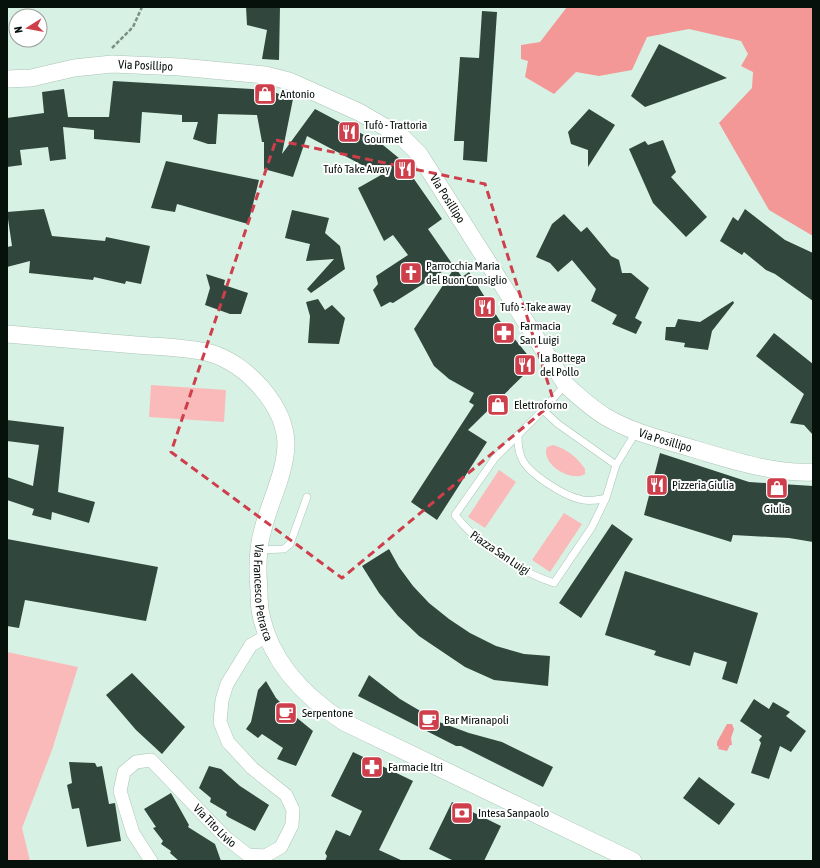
<svg xmlns="http://www.w3.org/2000/svg" width="820" height="868" font-family="'Asap Condensed',sans-serif">
  <rect width="100%" height="100%" fill="#d7f2e4"/>
  <path fill="#fabab9" d="M151 385 226 390 224 422 149 417Z
    M553 445C567 449 577 457 585 469V474C571 483 540 464 547 447Z
    M499 470 516 482 485 528 468 517Z
    M564 513 582 524 550 572 532 560Z
    M7 652 78 667 52 750 22 828 30 861H7Z"/>
  <path fill="#f49797" d="M567 7H813V236L769 210 719 123 752 88 753 72 741 66 748 54 741 41 689 29 647 37 632 70 599 76 576 72 554 94 525 77 528 61 521 59V45L540 42Z
    M727 724H732L734 729 731 738 732 745H730L727 751 718 749 719 747 717 746V742Z"/>
  <path fill="#31473d" d="M246 7H280L279 60 262 59 267 30 247 25Z
    M482 11 497 12 487 162 463 160 464 141H454L460 57 479 58Z
    M659 44 727 78 645 107 631 96Z
    M113 81 268 90 293 99 282 154 315 109 383 145 400 159 442 219 428 229 453 265 393 303 390 302 381 307 373 290 378 284 376 276 408 255 393 235 384 241 358 188 381 175 307 136 293 177 264 169V142H262L257 115 218 114 216 144H208L193 139 198 122H182V115L142 112 140 143 94 139V130L63 127 66 159 50 161 48 147 20 150 22 165 7 167V118L44 113 42 92 64 89 68 117H109Z
    M589 109 615 125 588 167V150L571 144 568 132Z
    M663 140 676 172 671 177 707 217 686 237 653 203 629 149 645 141 648 145Z
    M166 161 259 180 248 224 177 204 175 212 151 208Z
    M44 209 52 236 105 241 106 237 150 246 141 284 126 281 125 284 94 277 93 280 29 273 30 261 7 267V247L12 246 7 212Z
    M745 209 785 240 813 253V301L775 274 766 270 744 252 742 255 720 241 733 217 738 221Z
    M292 210 329 218 325 233 340 246 345 269 311 293 307 289 334 259 306 261 310 244 285 238Z
    M564 214 581 232 587 227 611 256 619 260 622 273H631L649 288 635 318 642 322 636 334 612 324 617 315 591 301 596 289 572 260 558 272 550 263 536 257 552 224Z
    M455 267 462 277 469 272 500 321 535 364 468 430 487 442 437 520 411 502 474 405 469 402 474 393 449 379 434 366 414 329Z
    M206 274 225 280 224 285 248 293 241 314H230L205 305 210 288Z
    M318 299 325 310 332 305 345 318 339 344 308 343 310 316 306 302Z
    M733 301 734 303 712 331 708 350 684 347 685 343 665 340 666 327H675L678 319 700 322Z
    M774 333 813 364V435L804 425 790 423 804 394 756 356Z
    M7 420 64 427 58 492 95 502 89 523 52 512 51 520 32 515 34 509 7 500V477L33 486 39 445 7 441Z
    M660 453 749 482 813 486V542L789 538 733 535 731 542 644 515Z
    M612 524 633 539 581 618 559 603Z
    M7 539 158 567 146 621 25 600 19 628 7 626Z
    M389 549 399 567 413 586 429 603 449 619 470 633 496 646 524 654 550 656 548 686 494 680 465 667 419 636 398 616 379 593 362 566Z
    M625 571 758 613 737 684 722 679 727 662 694 652 690 666 654 655 656 651 605 635Z
    M132 673 185 727 162 754 136 730 106 695Z
    M369 675 400 699 439 722 469 733 502 742 553 767 543 787 461 746H456L358 696Z
    M266 681 276 698 291 713 313 731 296 766 277 759 283 748 262 734 258 738 246 729 251 722 258 690Z
    M754 699 769 709 773 702 790 712 786 716 806 731 791 752 780 746 769 779 751 773 761 743 759 740 762 736 740 721Z
    M353 752 413 781 379 850 403 861H325L327 856 325 853 336 830 350 836 362 811 331 796Z
    M69 762 95 763 97 767 102 766 109 804 115 803 121 841 87 847 79 808 72 809 67 785 72 783Z
    M209 766 221 769 240 786 269 805 255 831 228 817 226 815 227 812 210 802 211 798 199 788Z
    M699 777 735 804 719 825 683 798Z
    M171 793 189 825 188 827 215 844 221 861H179L170 853 171 851 161 844 163 841 153 828 156 827 144 809Z
    M452 802 501 826 484 861H454L429 849Z"/>
  <g fill="none" stroke-linecap="round" stroke-linejoin="round">
    <g stroke="#aac4b7" stroke-width="8">
      <path id="service" d="M565 385 543 410 558 424 616 465 636 432
        M543 410 495 458 455 515C478 545 518 571 554 583L592 527 606 498 616 465
        M518 435C518 443 518 451 522 459 529 474 563 495 579 499 588 502 597 500 606 498
        M258 550 284 549 290 544 307 497"/>
    </g>
    <g stroke="#aac4b7" stroke-width="14">
      <g id="minor">
        <path id="s1" d="M151 861 133 833 120 791 124 772 136 762 151 760 226 838 248 855 265 856 281 847 292 825 293 810 286 795 252 768 228 742 220 722 222 700 227 684 251 645 267 636"/>
      </g>
    </g>
    <g stroke="#aac4b7" stroke-width="18">
      <g id="tertiary">
        <path id="s2" d="M7 79 31 78 74 68 112 64 180 67 265 75 289 81 359 112 402 137 419 154 566 385C578 396 591 408 606 417 633 433 664 440 694 449 732 460 773 474 813 472"/>
        <path id="s3" d="M7 334C50 338 93 341 136 345 160 347 186 347 210 353 246 363 286 406 286 445 285 474 270 501 263 529 257 549 257 568 259 590 259 598 259 607 261 615 271 662 305 697 344 722L633 861"/>
      </g>
    </g>
    <path stroke="#7b8f85" stroke-width="2.5" stroke-dasharray="4 2" stroke-linecap="butt" d="M112 48 133 27 142 7"/>
    <use href="#service" stroke="#fff" stroke-width="7"/>
    <use href="#minor" stroke="#fff" stroke-width="13"/>
    <use href="#tertiary" stroke="#fff" stroke-width="17"/>
  </g>
  <path fill="none" stroke="#ce3e4b" stroke-width="3" stroke-dasharray="8 5" stroke-linejoin="round" d="M276 140 485 184 554 402 342 578 171 452Z"/>
  <defs>
    <g id="shop-square" transform="scale(1.15)"><rect x="-9" y="-9" width="18" height="18" rx="4" fill="#ce3e4b" stroke="#fff"/><path d="M-5-2.5h2.3a2.7 3.5 0 0 1 5.4 0H5L5.5 6h-11ZM-1.5-2.5h3a1.5 2.3 0 0 0-3 0Z" fill="#fff"/></g>
    <g id="restaurant-square" transform="scale(1.15)"><rect x="-9" y="-9" width="18" height="18" rx="4" fill="#ce3e4b" stroke="#fff"/><path d="M-5-6h1v4h1v-4h1v4h1v-4h1v5L-1.5 .5V6h-2V.5L-5-1ZM5-6V6H3V1.5H1.5Q1.5-4 5-6Z" fill="#fff"/></g>
    <g id="church-square" transform="scale(1.15)"><rect x="-9" y="-9" width="18" height="18" rx="4" fill="#ce3e4b" stroke="#fff"/><path d="M-1.2-6h2.4v3.5h3.3v2.4h-3.3V6h-2.4V-.1h-3.3v-2.4h3.3Z" fill="#fff"/></g>
    <g id="pharmacy-square" transform="scale(1.15)"><rect x="-9" y="-9" width="18" height="18" rx="4" fill="#ce3e4b" stroke="#fff"/><path d="M-2-6h4v4h4v4h-4v4h-4v-4h-4v-4h4Z" fill="#fff"/></g>
    <g id="cafe-square" transform="scale(1.15)"><rect x="-9" y="-9" width="18" height="18" rx="4" fill="#ce3e4b" stroke="#fff"/><path d="M-5.5-4.5H6V0H3Q3 3.5 0 3.5H-2.5Q-5.5 3.5-5.5 0ZM3-3.2v2h1.7v-2ZM-6 4.5H4V6H-6Z" fill="#fff"/></g>
    <g id="bank-square" transform="scale(1.15)"><rect x="-9" y="-9" width="18" height="18" rx="4" fill="#ce3e4b" stroke="#fff"/><path d="M-6-4H6V4H-6ZM0-2.3a2.3 2.3 0 1 0 0 4.6a2.3 2.3 0 1 0 0-4.6Z" fill="#fff"/></g>
  </defs>
  <g fill-rule="evenodd">
    <use href="#shop-square" x="265" y="94"/>
    <use href="#restaurant-square" x="349" y="132"/>
    <use href="#restaurant-square" x="405" y="169"/>
    <use href="#church-square" x="411" y="273"/>
    <use href="#restaurant-square" x="485" y="307"/>
    <use href="#pharmacy-square" x="504" y="333"/>
    <use href="#restaurant-square" x="525" y="365"/>
    <use href="#shop-square" x="498" y="405"/>
    <use href="#restaurant-square" x="657" y="485"/>
    <use href="#shop-square" x="777" y="488"/>
    <use href="#cafe-square" x="286" y="713"/>
    <use href="#cafe-square" x="429" y="720"/>
    <use href="#pharmacy-square" x="372" y="767"/>
    <use href="#bank-square" x="462" y="813"/>
  </g>
  <g text-anchor="middle" dominant-baseline="central" stroke-width="4" stroke-linejoin="round" paint-order="stroke">
    <g font-size="12" fill="#07110c" stroke="#fff">
      <text stroke="none"><textPath href="#s2" startOffset="140">Via Posillipo</textPath></text>
      <text stroke="none"><textPath href="#s2" startOffset="488">Via Posillipo</textPath></text>
      <text stroke="none"><textPath href="#s2" startOffset="824">Via Posillipo</textPath></text>
      <text transform="translate(500 553) rotate(34)">Piazza San Luigi</text>
      <text stroke="none"><textPath href="#s3" startOffset="482">Via Francesco Petrarca</textPath></text>
      <text stroke="none"><textPath href="#s1" startOffset="219">Via Tito Livio</textPath></text>
    </g>
    <g font-size="12" fill="#07110c" stroke="#fff" text-anchor="start">
      <text x="280" y="94">Antonio</text>
      <text x="364" y="125">Tufò - Trattoria<tspan x="364" dy="14">Gourmet</tspan></text>
      <text x="390" y="169" text-anchor="end">Tufò Take Away</text>
      <text x="426" y="266">Parrocchia Maria<tspan x="426" dy="14">del Buon Consiglio</tspan></text>
      <text x="500" y="307">Tufò - Take away</text>
      <text x="520" y="326">Farmacia<tspan x="520" dy="14">San Luigi</tspan></text>
      <text x="540" y="358">La Bottega<tspan x="540" dy="14">del Pollo</tspan></text>
      <text x="514" y="405">Elettroforno</text>
      <text x="672" y="485">Pizzeria Giulia</text>
      <text x="777" y="509" text-anchor="middle">Giulia</text>
      <text x="302" y="713">Serpentone</text>
      <text x="444" y="720">Bar Miranapoli</text>
      <text x="388" y="767">Farmacie Itri</text>
      <text x="478" y="813">Intesa Sanpaolo</text>
    </g>
  </g>
  <rect width="820" height="868" fill="none" stroke="#07110c" stroke-width="16"/>
  <g transform="translate(28 28) rotate(259)"><circle r="19" fill="#ffffff" stroke="#9ca09e"/>
  <path d="M0-3L7 15L0 10L-7 15Z" fill="#ce3e4b"/>
  <text y="-6" font-size="11" font-weight="bold" text-anchor="middle" fill="#07110c">N</text>
  </g>
</svg>
